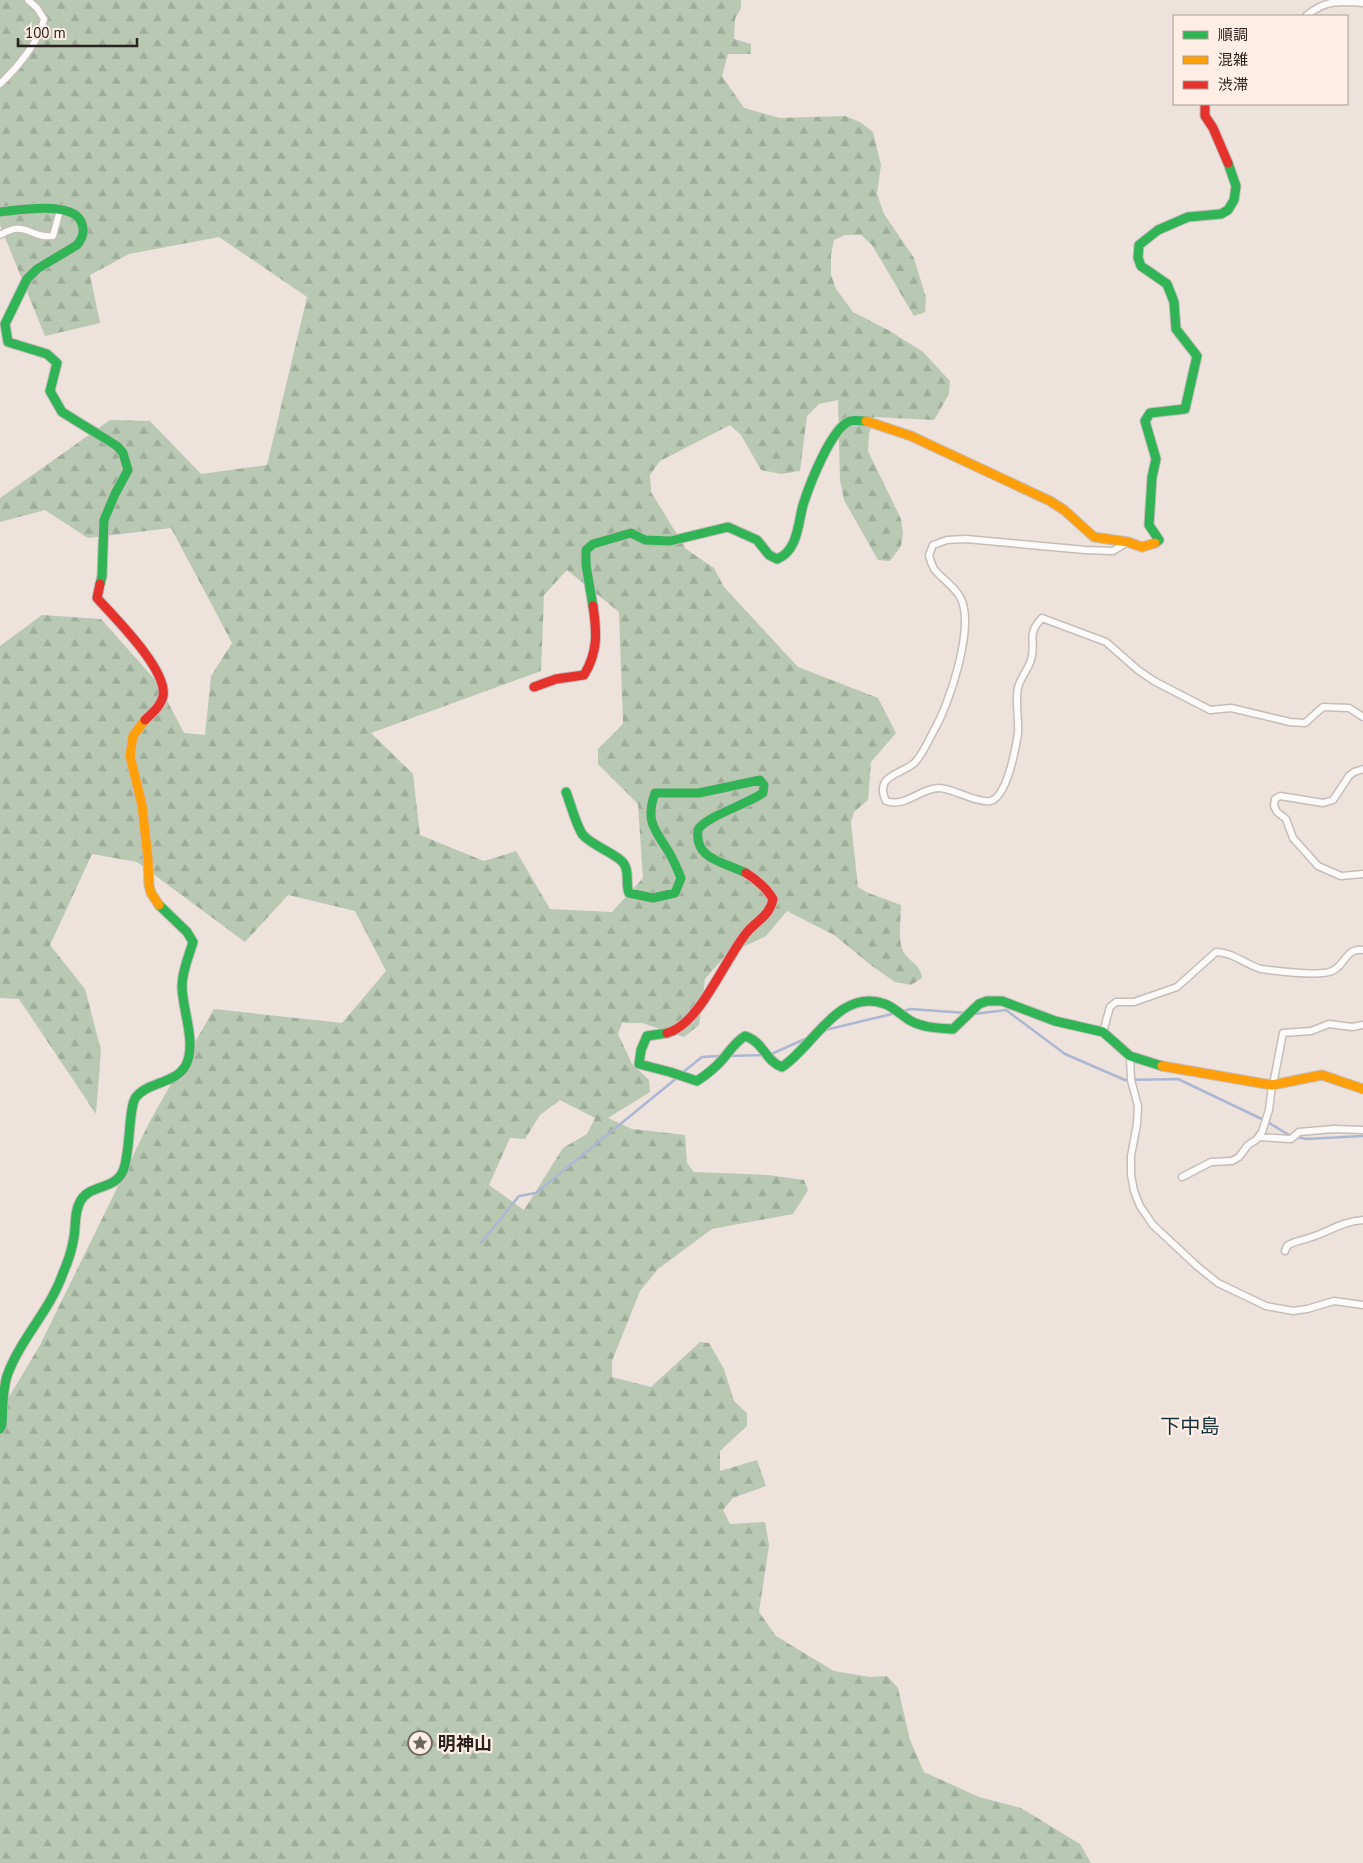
<svg xmlns="http://www.w3.org/2000/svg" width="1363" height="1863" font-family="'PT Sans','Noto Sans JP',sans-serif">
  <defs>
    <pattern id="forest-firs" width="22" height="20" patternUnits="userSpaceOnUse" patternTransform="scale(1.25)"><rect width="22" height="20" fill="#b8c8b3"/><path d="M5 1l3.5 6h-7zM16 11l3.5 6h-7z" fill="#9eac9a"/></pattern>
  </defs>
  <rect width="100%" height="100%" fill="#ede2dc"/>
  <path fill="url(#forest-firs)" fill-rule="evenodd" d="M0 0H741V8L735 19 734 39 751 44V54H728L722 76 744 108 780 118 845 116 860 122 873 132 881 165 877 194 884 214 914 258 926 298 925 312 914 316 872 245 861 235H845L834 240 831 255V275L836 289 853 312 890 331 923 352 950 381 949 394 934 420 874 417 869 434 868 451 901 519 903 533 901 546 890 561 878 560 844 500 840 480 838 400 819 404 807 416 800 471 781 474 761 470 741 435 730 425 660 461 650 475 651 492 686 549 714 568 724 587 798 667 878 698 896 733 871 762 868 800 854 812 851 822 858 887 866 892 901 905C901 919 897 941 904 953 912 964 920 964 922 978L911 985 895 982 872 966 834 935 787 911 766 936 726 955 705 979 699 1025 684 1037 642 1023H622L618 1034 632 1064 649 1080 650 1092 608 1118 632 1129 685 1135 687 1163 694 1172 768 1175 804 1180 808 1190 793 1214 712 1229 658 1269 640 1291 612 1361V1377L651 1387 700 1342 709 1343 724 1369 734 1401 747 1413V1426L720 1451V1471L757 1460 766 1486 733 1498 723 1510 730 1524 765 1522 769 1545 759 1612 776 1636 834 1671 870 1677 887 1676 898 1688 910 1740 924 1772 979 1797 1021 1808 1080 1844 1091 1863H0V1412L40 1345 150 1121 214 1009 342 1023 386 971 355 911 288 895 245 942 137 862 92 854 50 945 85 989 101 1050 96 1114 19 999 0 998V646L42 615 101 619 158 683 184 733 205 735 211 676 232 643 171 528 88 538 45 510 0 522V498L110 420 150 421 201 474 267 465 307 297 219 237 129 254 90 275 100 323 45 336 0 225ZM567 570 619 612 623 724 598 749V764L638 804 643 878 612 912 550 909 516 851 484 861 420 835 413 774 371 733 541 671 544 595ZM560 1100 595 1118 587 1134 563 1148 524 1210 489 1185 510 1138 525 1139 540 1115Z"/>
  <g fill="none" stroke-linecap="round" stroke-linejoin="round">
    <path stroke="#acb7d2" stroke-width="2.5" d="M901 1012 910 1009 966 1013
      M974 1014 1006 1010 1065 1054 1125 1080 1178 1079 1266 1121 1289 1135 1306 1139 1363 1136
      M821 1031 896 1013
      M769 1055 805 1039
      M729 1056 763 1055
      M682 1073 702 1057 721 1056
      M481 1243 519 1196 536 1193 678 1077"/>
    <g stroke="#c6bdb9" stroke-width="9">
      <path id="street" d="M1306 16C1325 0 1338 1 1363 3
        M0 84C16 69 40 41 44 19L37 8 28 0
        M0 235C26 219 30 239 53 236L60 210
        M1128 542 1113 551 1085 550 966 539 947 540 933 545 929 555C930 560 932 565 934 569 942 579 954 586 960 597 976 625 949 706 933 732 929 740 920 759 913 764 899 775 874 776 886 801 906 808 920 788 939 788 952 788 976 803 990 801 1007 798 1016 747 1018 733 1019 718 1015 702 1018 688 1020 678 1028 670 1031 660 1037 641 1025 636 1042 618L1106 642 1138 670 1154 681 1210 710 1231 708 1290 722 1305 723 1323 707 1349 708 1363 717
        M1363 769 1354 772 1349 776 1333 800 1323 803 1280 796 1275 799 1274 806 1277 812 1286 819 1293 838 1318 866 1341 876 1363 874
        M1103 1032 1110 1007 1116 1002H1134L1177 987 1216 952C1232 952 1245 964 1261 969 1277 971 1319 977 1332 971 1345 966 1345 948 1363 950
        M1130 1056 1131 1080 1138 1106 1137 1124 1131 1156V1175L1134 1191 1140 1206 1153 1225 1198 1267 1218 1283 1266 1306 1293 1311 1307 1309 1334 1301 1363 1305
        M1273 1085 1283 1033 1311 1031 1329 1024 1352 1027 1363 1025
        M1259 1137 1291 1139 1299 1132 1334 1129 1363 1130
        M1182 1177 1211 1162 1232 1161 1239 1157 1248 1145 1256 1140 1262 1132 1269 1110 1272 1085
        M1285 1251 1287 1246C1294 1241 1301 1241 1309 1238 1329 1232 1340 1222 1363 1220"/>
    </g>
    <g stroke="#c6bdb9" stroke-width="11">
      <path id="fast" d="M0 212C20 210 75 200 82 224 85 232 82 239 77 245L37 269 27 279 5 324 8 342 47 354 57 363 50 391 62 412 117 446 123 453 128 470 115 494 104 520 102 576 100 584
        M1155 543 1159 540 1149 525 1152 477 1156 459 1145 421 1150 413 1185 409 1197 356 1176 329 1174 302 1167 284 1141 266 1138 258 1139 245 1158 230 1188 217 1221 214 1228 210 1234 200 1236 186 1228 163
        M593 606 586 565V550L593 544 631 533 645 540 670 541 728 527 757 540 769 555 777 559C798 551 798 523 803 505 809 486 831 428 850 421 854 420 861 421 866 421
        M566 792C570 802 577 828 583 835 591 845 619 855 624 864 630 873 625 883 629 893L653 898 675 893 681 878C678 871 675 863 671 856 657 831 644 824 655 793H699L760 780 764 785 763 793C748 804 704 817 698 830 694 860 725 862 746 873
        M667 1033 647 1036 641 1050 639 1064 670 1072 697 1081C706 1075 715 1068 722 1060 730 1051 735 1042 745 1036 763 1041 766 1062 782 1067 813 1047 839 987 885 1004 895 1008 902 1016 911 1021 924 1028 939 1028 953 1029L979 1004 987 1001H1002L1055 1021 1103 1032 1130 1056 1162 1066
        M0 1429 2 1425C3 1409 2 1392 7 1376 20 1339 50 1311 63 1273 68 1262 72 1249 74 1237 76 1225 74 1211 81 1200 91 1184 115 1190 123 1171 131 1152 128 1107 136 1097 149 1081 176 1084 186 1065 197 1043 182 1009 182 986 182 971 189 956 193 942L187 932 159 905"/>
    </g>
    <g stroke="#c6bdb9" stroke-width="11">
      <path id="slow" d="M866 421 911 436 1050 501 1064 510 1094 537 1128 542 1142 547 1155 543
        M145 720 133 736 130 756 142 805 148 859 149 885 151 893 159 905
        M1162 1066 1272 1085 1322 1075 1363 1089"/>
    </g>
    <g stroke="#c6bdb9" stroke-width="11">
      <path id="jam" d="M1205 104V116L1213 128 1228 163
        M100 584 97 598C114 617 168 670 163 696 161 706 152 713 145 720
        M534 687 556 679 584 675C598 652 597 633 593 606
        M667 1033C700 1025 726 956 748 931 758 920 770 915 773 899 766 887 757 880 746 873"/>
    </g>
    <use href="#street" stroke="#fcfbfa" stroke-width="6"/>
    <use href="#fast" stroke="#30b455" stroke-width="9"/>
    <use href="#slow" stroke="#ff9f0a" stroke-width="9"/>
    <use href="#jam" stroke="#e5322d" stroke-width="9"/>
  </g>
  <defs>
    <g id="sight-ring" transform="scale(1.25)"><circle r="9.5" fill="#feeee5" stroke="#6e6560" stroke-width="1.5"/><path d="M0-6L1.8-2.2L6-1.7L2.9 1.2L3.7 5.4L0 3.3L-3.7 5.4L-2.9 1.2L-6-1.7L-1.8-2.2Z" fill="#6e6560"/></g>
  </defs>
  <g fill-rule="evenodd">
    <use href="#sight-ring" x="420" y="1743"/>
  </g>
  <g text-anchor="middle" dominant-baseline="central" stroke-width="4.5" stroke-linejoin="round" paint-order="stroke">
    <g font-size="18" font-weight="bold" fill="#29221e" stroke="#feeee5" text-anchor="start">
      <text x="438" y="1743">明神山</text>
    </g>
    <g font-size="20" fill="#13313b" stroke="#feeee5">
      <text x="1190" y="1426">下中島</text>
    </g>
  </g>
  <rect x="1173" y="15" width="175" height="90" fill="#feeee5" stroke="#a99c95"/>
  <rect x="1183" y="31" width="25" height="8" fill="#30b455" stroke="#a99c95"/>
  <text x="1218" y="40" font-size="15" fill="#29221e">順調</text>
  <rect x="1183" y="56" width="25" height="8" fill="#ff9f0a" stroke="#a99c95"/>
  <text x="1218" y="65" font-size="15" fill="#29221e">混雑</text>
  <rect x="1183" y="81" width="25" height="8" fill="#e5322d" stroke="#a99c95"/>
  <text x="1218" y="90" font-size="15" fill="#29221e">渋滞</text>
  <path d="M18 38v8h119v-8" fill="none" stroke="#29221e" stroke-width="2.5"/>
  <text x="25" y="38" font-size="15" fill="#29221e" stroke="#feeee5" stroke-width="4" paint-order="stroke">100 m</text>
</svg>
